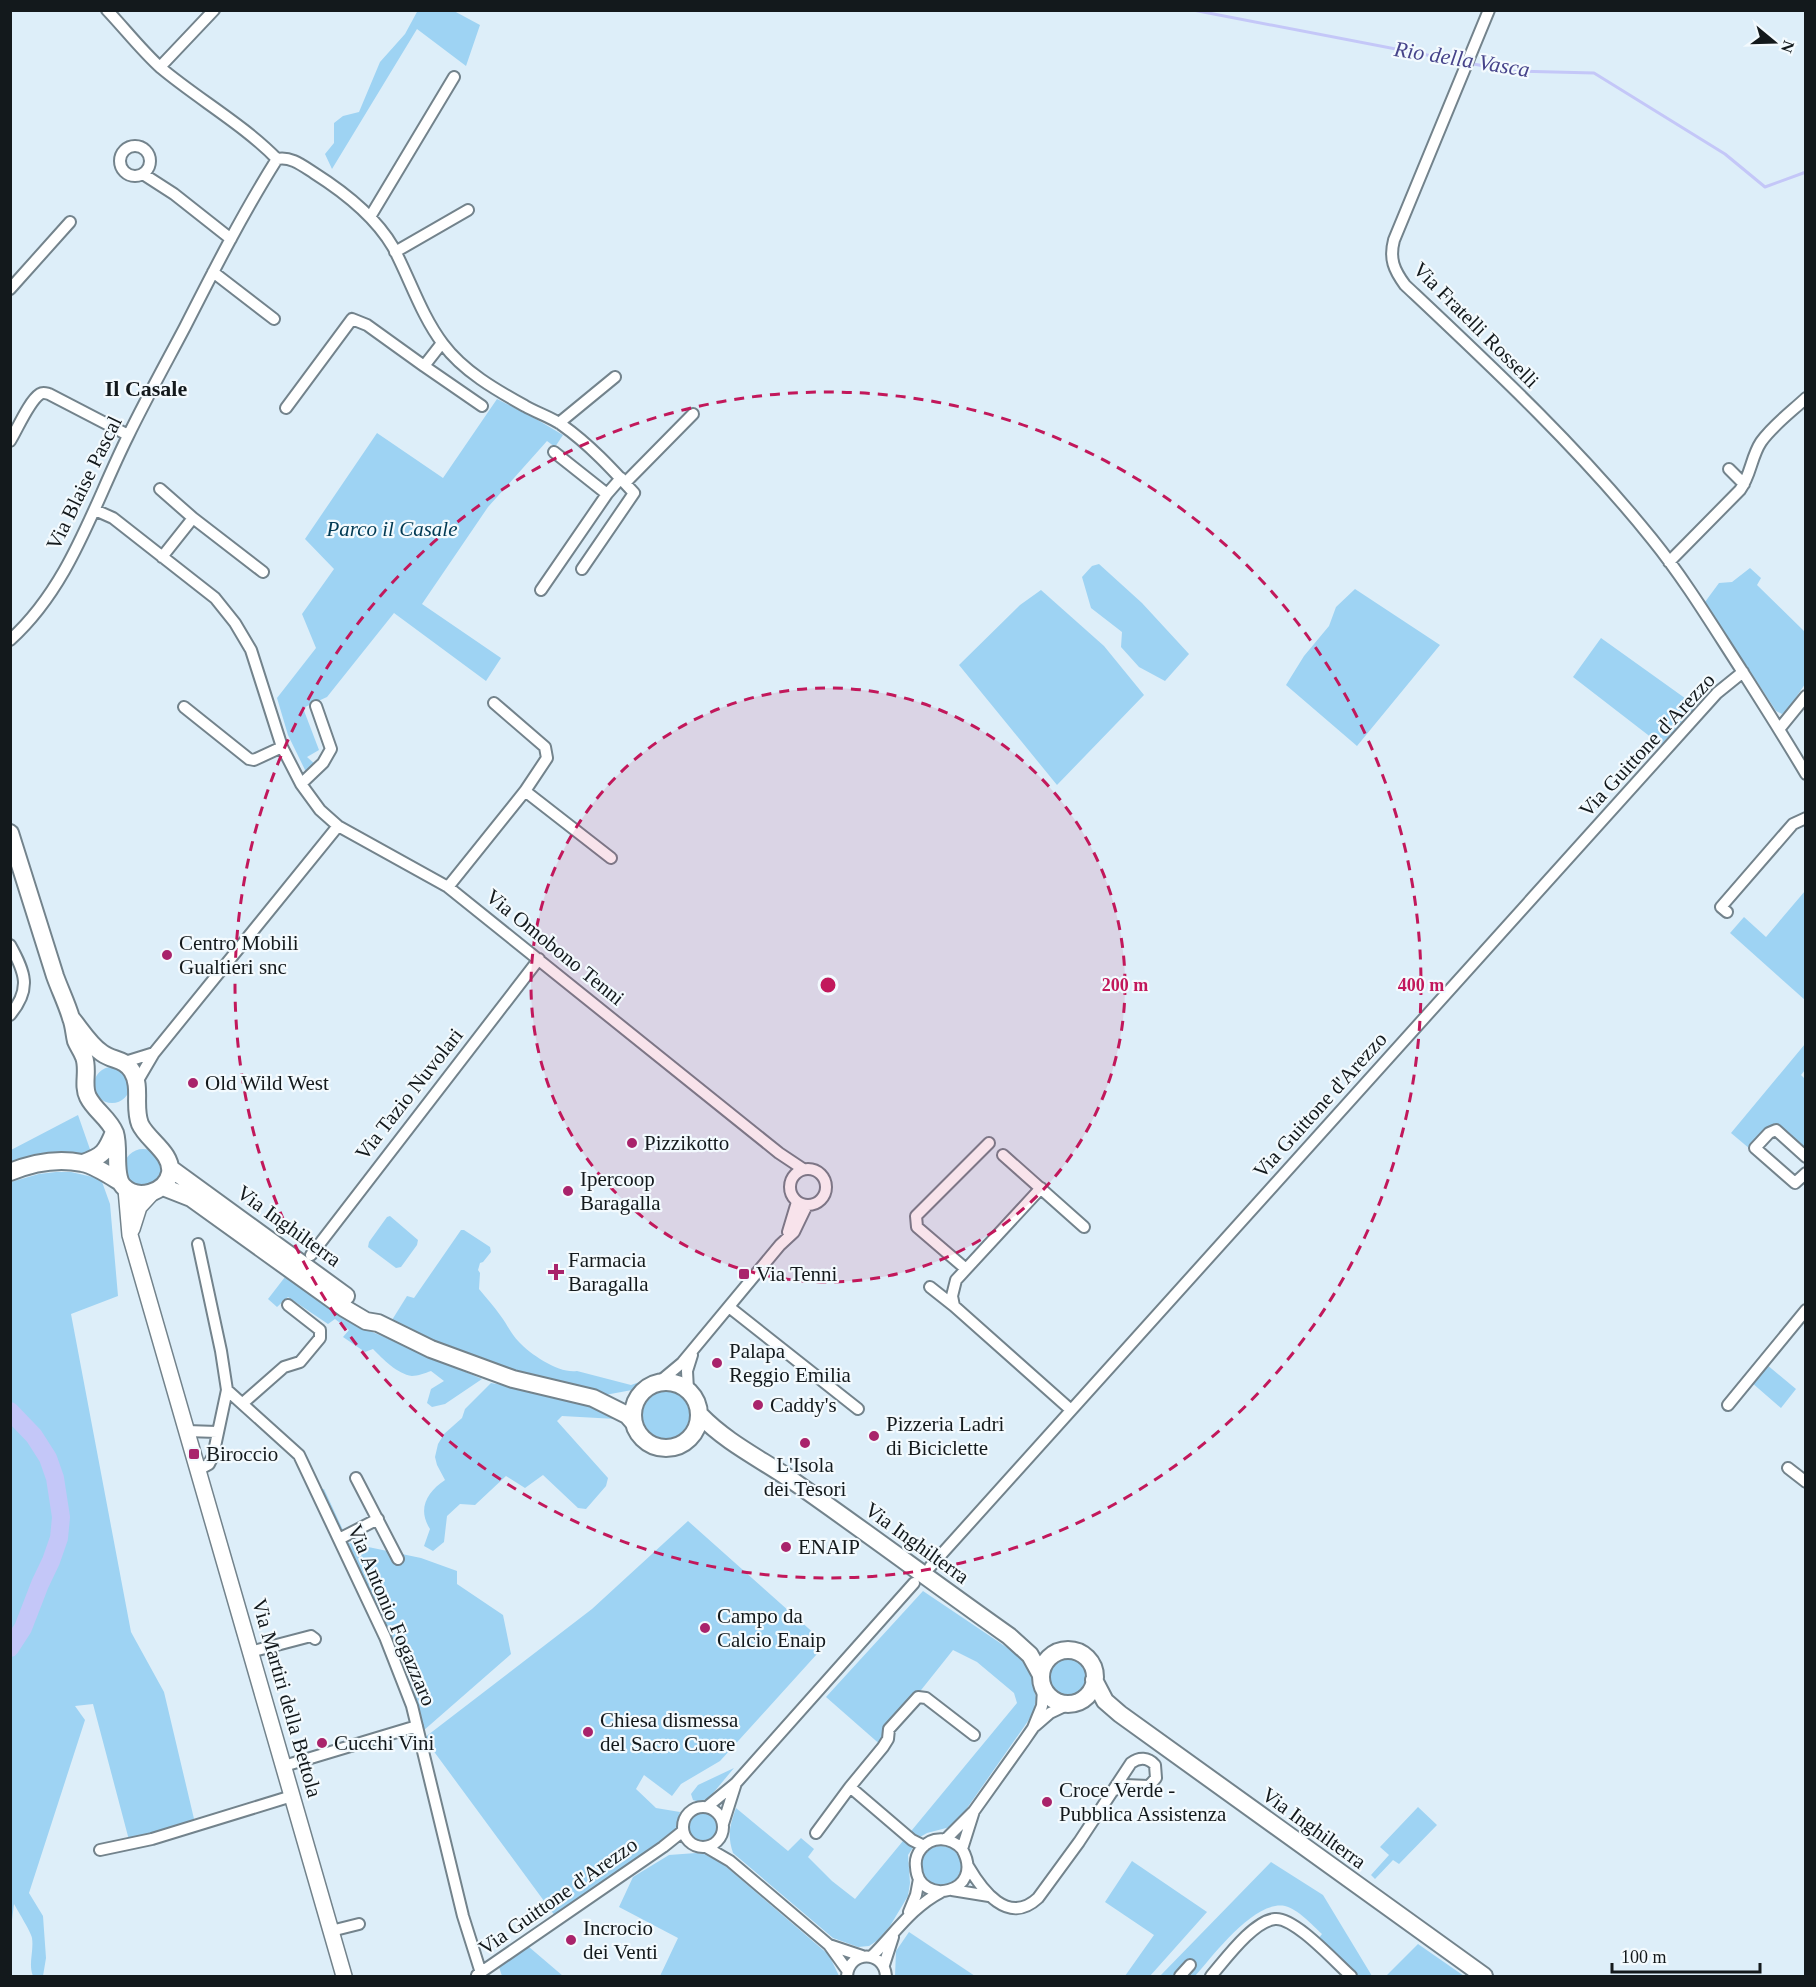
<svg xmlns="http://www.w3.org/2000/svg" width="1816" height="1987" font-family="'Times New Roman',serif">
  <rect width="100%" height="100%" fill="#ddeef9"/>
  <path fill="#9ed3f3" d="M418 10 454 11 480 25 466 66 417 29 332 169 325 154 334 143V123L343 116 359 112 380 62 405 34Z
    M497 399 531 416 563 435 555 447 547 441 488 507 422 604 501 658 486 681 394 613 327 697 303 708 319 750 307 757 316 765 306 772 288 735 277 698 316 648 302 614 334 569 305 539 377 433 443 478Z
    M1099 564 1142 603 1189 654 1165 681 1139 667 1121 647 1122 632 1091 608 1082 577 1092 566Z
    M1750 568 1761 578 1757 585 1805 632V684L1789 708 1782 714 1776 711 1705 602 1719 583 1732 582Z
    M1355 589 1440 645 1357 746 1286 685 1304 656 1329 626 1336 607Z
    M1041 590 1104 646 1144 695 1057 785 959 665 1020 605Z
    M1601 638 1696 706 1661 745 1573 677Z
    M1805 891V1000L1730 933 1744 917 1766 937Z
    M1805 1044V1070L1801 1075 1805 1079V1150L1777 1125 1767 1129 1750 1149 1731 1133Z
    M94 1085a18 18 0 1 1 36 0a18 18 0 1 1-36 0Z
    M78 1115 92 1155 11 1164V1150Z
    M124 1168a19 19 0 1 1 38 0a19 19 0 1 1-38 0Z
    M56 1172H71L101 1179 110 1204 118 1296 71 1314 131 1632 164 1692 195 1823 129 1840 93 1704 75 1706 85 1720 29 1893 43 1916 46 1958 43 1976H33C28 1964 34 1951 32 1938 32 1934 18 1911 14 1904L11 1928V1182L39 1174Z
    M390 1216 418 1240 417 1245 401 1267 396 1268 368 1247 369 1242 387 1217Z
    M461 1230H464L490 1247 491 1252 483 1262 480 1263 478 1270 480 1273 479 1289C486 1298 494 1306 500 1315 507 1324 511 1334 519 1342 531 1355 560 1374 577 1371L631 1385 654 1377 632 1390 605 1395 519 1375 467 1357 393 1324 392 1320 407 1296 414 1298Z
    M285 1277 356 1325 482 1379 445 1404 432 1407 427 1403 431 1389 444 1381 431 1371C425 1373 418 1376 412 1376 397 1374 383 1359 373 1349L365 1352 343 1337 349 1330 335 1319 328 1324 288 1297 277 1307 268 1299Z
    M1766 1364 1796 1389 1781 1408 1751 1382Z
    M491 1383C520 1389 599 1397 616 1419L562 1416 557 1421 608 1478 606 1486 586 1509 578 1508 543 1475 525 1488 506 1476 475 1505 460 1504 447 1516 444 1542 433 1551 424 1546 430 1529C417 1509 427 1492 445 1480L437 1465 435 1457 438 1444 444 1434 462 1418 465 1409Z
    M642 1416a25 25 0 1 1 50 0a25 25 0 1 1-50 0Z
    M324 1489 349 1543 421 1558 457 1571V1584L503 1615 511 1654 423 1731 419 1732 412 1706 317 1491Z
    M688 1521 826 1644 720 1761 681 1784 672 1796 644 1775 636 1789 656 1808 680 1812 675 1831 558 1920 424 1738 592 1609Z
    M923 1591 1018 1655 1030 1669 1036 1698 1034 1710 1028 1721 958 1821 950 1827 927 1833 920 1837 908 1855 910 1883 908 1896 890 1926 878 1940 869 1946 858 1947 833 1938 733 1853C727 1835 730 1825 736 1808L788 1851 801 1838 814 1849 808 1857 832 1881 855 1899 1017 1703 1014 1693 977 1662 953 1650 890 1729 883 1747 826 1697Z
    M1048 1677a20 20 0 1 1 40 0a20 20 0 1 1-40 0Z
    M734 1768 709 1798 699 1802 693 1800 691 1794 698 1785Z
    M1418 1807 1437 1825 1399 1864 1393 1860 1375 1879 1371 1875 1389 1855 1380 1847Z
    M688 1828a15 15 0 1 1 30 0a15 15 0 1 1-30 0Z
    M921 1866a20 20 0 1 1 40 0a20 20 0 1 1-40 0Z
    M696 1853 704 1854 723 1864 829 1955 839 1976H660L678 1938 619 1907 633 1877 669 1855Z
    M1132 1861 1207 1912 1150 1976H1125L1154 1935 1105 1902Z
    M1271 1862 1323 1895 1372 1976H1351L1315 1943 1322 1934C1312 1925 1298 1909 1285 1906 1254 1900 1213 1956 1195 1976H1160Z
    M909 1932 975 1976H895L896 1951Z
    M1418 1944 1464 1976H1386Z
    M529 1947 563 1976H502L499 1967Z"/>
  <g fill="none" stroke-linecap="round" stroke-linejoin="round">
    <path stroke="#c4c7f8" stroke-width="3" d="M1193 10 1510 71 1594 73 1725 154 1765 187 1806 172"/>
    <path stroke="#c4c7f8" stroke-width="18" d="M10 1411 34 1436 48 1458 55 1478 61 1517 59 1538 51 1561 40 1584 23 1628 10 1648"/>
    <g stroke="#73838c" stroke-width="14">
      <path id="minor" d="M107 10C125 29 142 51 161 68 198 99 244 125 277 159
        M1489 10 1394 240C1389 259 1394 270 1405 285 1491 366 1578 447 1652 539 1686 581 1714 628 1744 674 1765 707 1786 740 1806 774
        M160 67 214 10
        M120 161a15 15 0 1 1 30 0a15 15 0 1 1-30 0Z
        M277 159C291 156 303 166 314 173 344 192 375 216 393 247 410 279 421 315 443 344 463 371 496 390 525 406 537 413 551 417 562 425 589 444 612 469 634 493L582 569
        M143 174 174 194 231 239
        M370 217 454 77
        M395 252 468 210
        M213 272 274 319
        M10 289 70 222
        M442 343 424 366 482 406
        M286 408 352 319 367 325 424 366
        M559 423 615 377
        M10 441C17 430 29 401 40 394 43 392 45 393 49 394L128 435
        M554 452 607 494
        M1729 469 1744 484
        M625 483 693 414
        M160 489 193 518
        M95 510 113 518 215 598 235 623 251 650 282 747 301 784 320 810 338 826 448 887 779 1153 803 1169
        M162 557 193 518 263 572
        M1669 562 1740 490C1751 475 1751 457 1761 442 1772 426 1791 412 1806 398
        M541 590 607 494 621 478
        M10 640C70 586 93 506 128 436 146 399 166 363 185 327 214 270 243 213 277 159
        M184 707 249 759 254 760 282 747
        M1780 728 1806 696
        M301 784 323 763 331 749 316 706
        M525 791 611 858
        M448 887 525 791 547 758 545 747 494 703
        M1727 912 1721 907 1793 824 1806 818
        M10 945C25 972 32 989 10 1015
        M125 1062 154 1053
        M137 1082 154 1053 338 826
        M1003 1155 1084 1227
        M1806 1157 1776 1130 1769 1133 1755 1148 1795 1183 1806 1173
        M790 1187a18 18 0 1 1 36 0a18 18 0 1 1-36 0Z
        M1041 1188 956 1280 952 1296 954 1306 1071 1410
        M788 1232 797 1202
        M198 1244 221 1351 227 1390 213 1456 209 1464 198 1470
        M311 1255 539 959
        M966 1269 917 1227 916 1216 989 1143
        M930 1287 954 1306
        M729 1307 858 1409
        M658 1383 682 1363 780 1245 794 1232 807 1205
        M227 1390 299 1455 385 1637 412 1706 463 1916 481 1973
        M688 1390 687 1371 692 1355
        M243 1403 284 1367 300 1362 320 1338V1330L288 1305
        M1728 1405 1806 1310
        M187 1431 217 1432
        M1788 1468 1806 1482
        M356 1478 398 1559
        M339 1539 378 1519
        M930 1567 1717 693 1743 672
        M250 1652 311 1636 315 1639
        M1035 1726 1050 1713 1069 1704
        M284 1766 417 1726
        M850 1787 883 1747 888 1739 889 1729 918 1697 926 1698 974 1735
        M707 1807 736 1783 914 1583
        M683 1827a20 20 0 1 1 40 0a20 20 0 1 1-40 0Z
        M723 1824 736 1783
        M816 1833 850 1787 912 1840 924 1846
        M946 1839 974 1811 1024 1741 1033 1728 1042 1706 1043 1689
        M706 1847 730 1861 829 1945 847 1970
        M962 1849C951 1837 932 1835 921 1849 917 1854 915 1860 916 1867 918 1908 987 1893 962 1849L974 1811
        M100 1850 152 1839 292 1796
        M968 1866C982 1890 1008 1926 1038 1898L1079 1842 1131 1763C1139 1757 1148 1757 1155 1765L1156 1778 1149 1786 1124 1785 1115 1790
        M952 1890 989 1896
        M909 1912 916 1895 919 1879
        M331 1931 359 1924
        M829 1945 862 1956
        M872 1956C895 1933 912 1907 941 1892
        M884 1965 893 1937
        M477 1975 663 1847 683 1831
        M847 1976C849 1950 884 1950 886 1976
        M1180 1976 1190 1965
        M1211 1976C1225 1960 1253 1921 1275 1919 1295 1917 1336 1963 1351 1976"/>
    </g>
    <g stroke="#73838c" stroke-width="18">
      <path id="secondary" d="M126 1189 130 1235 344 1976
        M132 1229 139 1207 151 1194"/>
    </g>
    <g stroke="#73838c" stroke-width="20">
      <path id="primary" d="M10 833C25 880 40 928 55 976 60 990 67 1004 71 1018 74 1025 74 1033 76 1041 78 1046 82 1051 84 1057 89 1070 82 1085 88 1097 95 1111 109 1118 115 1133 120 1149 113 1175 123 1186 137 1201 166 1193 170 1173 173 1153 147 1140 140 1124 133 1106 142 1087 132 1071 124 1058 113 1061 102 1053 90 1045 81 1030 72 1019
        M83 1163C103 1156 106 1152 114 1132
        M170 1168 346 1296
        M10 1172C32 1163 58 1158 82 1163 94 1165 109 1175 120 1182
        M163 1187 191 1198 344 1308 366 1321 378 1323 431 1349 513 1379 593 1398 627 1415 634 1423
        M633 1415a33 33 0 1 1 66 0a33 33 0 1 1-66 0Z
        M700 1415C727 1443 761 1459 793 1481 866 1532 937 1585 1009 1636L1030 1655 1041 1675
        M1041 1677a27 27 0 1 1 54 0a27 27 0 1 1-54 0Z
        M1094 1680 1105 1701 1120 1714 1484 1976"/>
    </g>
    <use href="#minor" stroke="#fff" stroke-width="10"/>
    <use href="#secondary" stroke="#fff" stroke-width="15"/>
    <use href="#primary" stroke="#fff" stroke-width="16"/>
  </g>
  <circle cx="828" cy="985" r="297" fill="#c2185b" fill-opacity=".12"/>
  <g fill="none" stroke="#c2185b" stroke-width="3" stroke-dasharray="10 8">
    <circle cx="828" cy="985" r="297"/>
    <circle cx="828" cy="985" r="593"/>
  </g>
  <g fill="#a9236b" stroke="#f3fafe" stroke-width="2">
    <circle cx="167" cy="955" r="6"/>
    <circle cx="193" cy="1083" r="6"/>
    <circle cx="632" cy="1143" r="6"/>
    <circle cx="568" cy="1191" r="6"/>
    <path d="M553 1263h6v6h6v6h-6v6h-6v-6h-6v-6h6z"/>
    <rect x="738" y="1268" width="12" height="12" rx="3"/>
    <circle cx="717" cy="1363" r="6"/>
    <circle cx="758" cy="1405" r="6"/>
    <circle cx="874" cy="1436" r="6"/>
    <circle cx="805" cy="1443" r="6"/>
    <rect x="188" y="1448" width="12" height="12" rx="3"/>
    <circle cx="786" cy="1547" r="6"/>
    <circle cx="705" cy="1628" r="6"/>
    <circle cx="588" cy="1732" r="6"/>
    <circle cx="322" cy="1743" r="6"/>
    <circle cx="1047" cy="1802" r="6"/>
    <circle cx="571" cy="1940" r="6"/>
  </g>
  <g text-anchor="middle" dominant-baseline="central" stroke-width="4.5" stroke-linejoin="round" paint-order="stroke">
    <g font-size="21" fill="#13191c" stroke="#f3fafe">
      <text transform="translate(1476 325) rotate(45)">Via Fratelli Rosselli</text>
      <text transform="translate(84 483) rotate(-64)">Via Blaise Pascal</text>
      <text transform="translate(1647 745) rotate(-47)">Via Guittone d'Arezzo</text>
      <text transform="translate(555 947) rotate(39)">Via Omobono Tenni</text>
      <text transform="translate(409 1094) rotate(-52)">Via Tazio Nuvolari</text>
      <text transform="translate(1320 1105) rotate(-48)">Via Guittone d'Arezzo</text>
      <text transform="translate(289 1226) rotate(36)">Via Inghilterra</text>
      <text transform="translate(917 1543) rotate(36)">Via Inghilterra</text>
      <text transform="translate(392 1615) rotate(67)">Via Antonio Fogazzaro</text>
      <text transform="translate(287 1698) rotate(74)">Via Martiri della Bettola</text>
      <text transform="translate(1314 1828) rotate(36)">Via Inghilterra</text>
      <text transform="translate(558 1896) rotate(-35)">Via Guittone d'Arezzo</text>
    </g>
    <g font-size="21" font-style="italic" fill="#013a54" stroke="#f3fafe">
      <text x="392" y="529">Parco il Casale</text>
    </g>
    <g font-size="21" fill="#13191c" stroke="#f3fafe" text-anchor="start">
      <text x="179" y="943">Centro Mobili<tspan x="179" dy="24">Gualtieri snc</tspan></text>
      <text x="205" y="1083">Old Wild West</text>
      <text x="644" y="1143">Pizzikotto</text>
      <text x="580" y="1179">Ipercoop<tspan x="580" dy="24">Baragalla</tspan></text>
      <text x="568" y="1260">Farmacia<tspan x="568" dy="24">Baragalla</tspan></text>
      <text x="756" y="1274">Via Tenni</text>
      <text x="729" y="1351">Palapa<tspan x="729" dy="24">Reggio Emilia</tspan></text>
      <text x="770" y="1405">Caddy's</text>
      <text x="886" y="1424">Pizzeria Ladri<tspan x="886" dy="24">di Biciclette</tspan></text>
      <text x="206" y="1454">Biroccio</text>
      <text x="805" y="1465" text-anchor="middle">L'Isola<tspan x="805" dy="24">dei Tesori</tspan></text>
      <text x="798" y="1547">ENAIP</text>
      <text x="717" y="1616">Campo da<tspan x="717" dy="24">Calcio Enaip</tspan></text>
      <text x="600" y="1720">Chiesa dismessa<tspan x="600" dy="24">del Sacro Cuore</tspan></text>
      <text x="334" y="1743">Cucchi Vini</text>
      <text x="1059" y="1790">Croce Verde -<tspan x="1059" dy="24">Pubblica Assistenza</tspan></text>
      <text x="583" y="1928">Incrocio<tspan x="583" dy="24">dei Venti</tspan></text>
    </g>
    <g font-size="22" font-style="italic" fill="#46438a" stroke="#f3fafe">
      <text transform="translate(1462 59) rotate(9)">Rio della Vasca</text>
    </g>
    <g font-size="22" font-weight="bold" fill="#13191c" stroke="#f3fafe">
      <text x="146" y="388">Il Casale</text>
    </g>
  </g>
  <circle cx="828" cy="985" r="9" fill="#c2185b" stroke="#f3fafe" stroke-width="3"/>
  <g font-size="18" text-anchor="middle" font-weight="bold" fill="#c2185b" stroke="#f3fafe" stroke-width="4.5" stroke-linejoin="round" paint-order="stroke">
    <text x="1125" y="991">200 m</text>
    <text x="1421" y="991">400 m</text>
  </g>
  <rect width="1816" height="1987" fill="none" stroke="#13191c" stroke-width="24"/>
  <g transform="translate(1774 42) rotate(109)" stroke="#f3fafe" stroke-width="4.5" paint-order="stroke">
  <path d="M0-4.5L10 22L0 15L-10 22Z" fill="#13191c"/>
  <text y="-9" font-size="16" font-weight="bold" text-anchor="middle" fill="#13191c">N</text>
  </g>
  <path d="M1612 1963v9h148v-9" fill="none" stroke="#13191c" stroke-width="3"/>
  <text x="1621" y="1963" font-size="18" fill="#13191c" stroke="#f3fafe" stroke-width="4.5" paint-order="stroke">100 m</text>
</svg>
